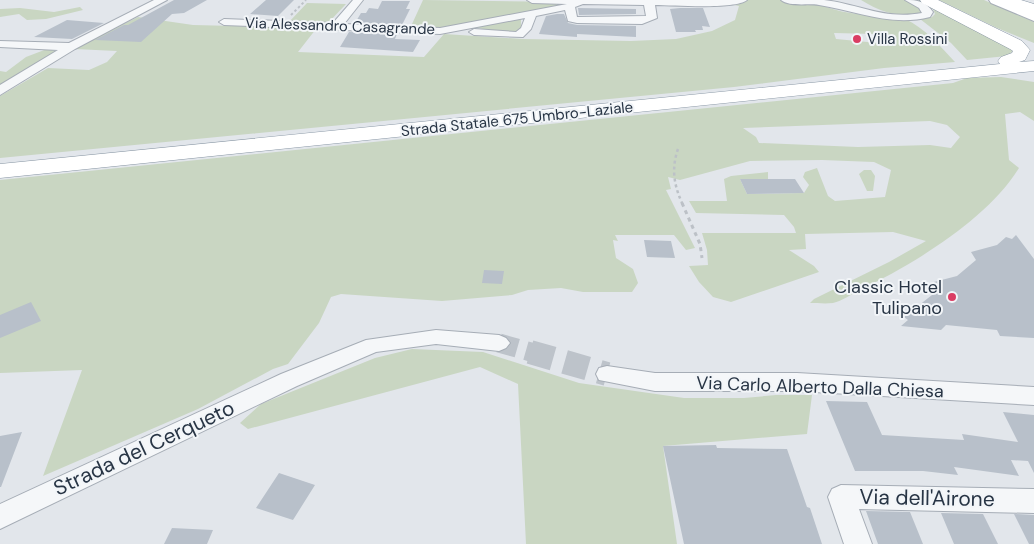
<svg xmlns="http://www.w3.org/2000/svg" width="1034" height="544" font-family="'DM Sans',sans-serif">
  <rect width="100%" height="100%" fill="#e2e6eb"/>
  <path fill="#c9d6c2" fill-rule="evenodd" d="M423 0 570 2 552 8 516 16 521 20V28L516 33 486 30 467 24 443 28 425 27 412 24Z
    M710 0H811C828 11 855 14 875 16 884 18 897 16 905 19 925 28 941 47 955 62L884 68 734 87 0 158V96L48 68 89 70 107 62 117 51 74 49 138 17 193 25 311 28 316 29 298 52 424 57 444 34 523 39 631 41 676 39 712 31 735 20 739 6ZM834 33 875 34 878 43 836 39Z
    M861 0H922L1014 50 1007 56 967 60 951 43 920 19 932 17 935 14 933 9 923 8 920 11 922 14C896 16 884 14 861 0Z
    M939 0H984L1034 22V43L997 28Z
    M307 3 346 4 329 22H289Z
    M80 7 83 10 46 19 27 20 19 14 0 17V9L20 8 54 12Z
    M47 49 57 51 0 86V71L6 72 26 57Z
    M1001 77 1034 82V121L1020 112 1005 114 1009 160 1019 168C988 219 914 264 860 290 852 294 842 301 833 303 825 304 817 303 810 303L814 299 889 262 926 241 893 232 805 234 806 249 789 250 814 266 819 272 731 302 713 297 699 282 689 266 708 265 707 250 702 233H796L794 227 784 215 696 213 689 201H727L724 179 731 176 768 172V179H740L747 194 804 193 809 185 803 177 805 172 817 168 828 196 835 201 885 197 891 170 874 162 822 160 750 161 680 180 668 177 671 189 666 190 695 248 686 250 674 235H615L618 241 613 240 616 258 633 269 638 283 632 292H583L561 288 528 290 512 295 442 301 341 294 331 297 319 323 288 364 273 369 198 409 43 476 82 370 0 373V180L953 83 967 78ZM930 121 947 125 960 137 951 148 930 145 858 147 759 143 756 137 743 128Z
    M864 170H871L875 176 873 191H867L859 174Z
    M412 349 483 352 579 383 684 398H744L776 395H812L807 434 663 446 677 544H526L518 384 480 367 248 429 240 423 261 404 375 358Z"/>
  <path fill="#b8c0ca" d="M174 0H207L184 13 172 14 141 42 95 40 124 25H128Z
    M266 0H294L278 16 250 14Z
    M382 1H410L406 9H410L402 25 355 23 361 13H366L369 8 378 9Z
    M578 8 636 9V14L579 15Z
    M680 8H703L710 27 702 26 703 30H695L696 32H676L670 9Z
    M557 14H564L568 23 577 25 636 26V37L577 34V37L539 34 546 16Z
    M67 20 104 23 72 39 34 37Z
    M349 32 397 34 395 39 420 40 413 52 340 47Z
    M740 179H795L804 193 747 194Z
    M1016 235 1034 259V338L1000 336 997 330 946 325 941 330 901 326 908 320 904 317 932 295 926 284 957 276 976 260 971 252 997 245 1006 237 1012 239Z
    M644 240 671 241 675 258 647 257Z
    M484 270 504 271 502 284 482 283Z
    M31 302 41 321 0 338V315Z
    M826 401 867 402 882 435 964 440 962 434 1018 442 1003 412 1034 415V473L1028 461 1011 460 1019 476 954 467 958 475 923 471H855Z
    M22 432 1 487H0V436Z
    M716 445 717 448 787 449 807 507 810 508 822 544H684L663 446Z
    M279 473 315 485 293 520 256 508Z
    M866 511 910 512 923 544H878Z
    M941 513 983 514 998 544H954Z
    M1014 514 1034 515V544H1029Z
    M172 528 213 530 207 544H164Z"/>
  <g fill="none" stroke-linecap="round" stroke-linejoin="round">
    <path stroke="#bdc3ca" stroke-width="19" stroke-dasharray="19 9" stroke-linecap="butt" d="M499 343 534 353"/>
    <path stroke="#bdc3ca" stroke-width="24" stroke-dasharray="24 12" stroke-linecap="butt" d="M530 352 607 374"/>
    <g stroke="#a6adb6" stroke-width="2">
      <path id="street" d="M154 0H167L75 49 0 95V85L58 50 0 47V41L69 43Z
        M353 0H363L344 24 440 28 567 4 532 3 527 0H747C735 10 672 5 655 5L657 18 642 24 577 23 568 21 565 10 536 16 531 29 523 37 474 35 469 32 474 29 516 32 521 28 525 18 440 34 224 25 219 22 224 19 333 23ZM583 4 644 5 646 16 577 17 575 7Z
        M781 0C795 0 810 0 824 0 859 4 884 20 922 13L919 8 905 0C918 0 925 1 933 12L930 17C891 27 856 11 819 5 808 3 789 7 781 0Z
        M436 330 499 335 506 338 510 343 506 348 499 351 436 344 376 352 297 386 0 529V504L281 374 366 340Z
        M607 366 655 373H797L1034 387V405L797 391H655L599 380 596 374 599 368Z
        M841 485 1034 489V513L859 509 872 544H844L828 497 832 489Z"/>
    </g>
    <g stroke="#a6adb6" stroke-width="2">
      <path id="secondary" d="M989 0H1008L1034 12V21L991 3Z"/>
    </g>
    <g stroke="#8795a3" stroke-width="1">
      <path id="highway" d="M920 0H938L1022 41 1030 50 1025 60 1019 62 1034 61V71L0 178V164L1000 64 998 61 1001 57 1012 53 1013 51 1010 49 922 3Z
        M1002 0H1021L1034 4V13L1004 4Z"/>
    </g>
    <path stroke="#bcc1c7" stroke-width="2" stroke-dasharray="2.5 2.5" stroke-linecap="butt" d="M291 15 306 0"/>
    <path stroke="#bcc1c7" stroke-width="2.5" stroke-dasharray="3 3" stroke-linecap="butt" d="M678 149C671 169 674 186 683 205"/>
    <path stroke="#bcc1c7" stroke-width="3" stroke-dasharray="4 4" stroke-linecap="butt" d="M682 203 700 244 702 258"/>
    <use href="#street" fill="#f5f7f9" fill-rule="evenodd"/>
    <use href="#secondary" fill="#fff" fill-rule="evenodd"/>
    <use href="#highway" fill="#fff" fill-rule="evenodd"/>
  </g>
  <g fill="#da3d63" stroke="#f2f5f8" stroke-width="2">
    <circle cx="857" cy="39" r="5"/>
    <circle cx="952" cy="297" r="5"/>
  </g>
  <g text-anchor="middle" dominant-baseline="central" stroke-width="4" stroke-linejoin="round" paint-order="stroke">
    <g font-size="15" fill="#283545" stroke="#f2f5f8">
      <text transform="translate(340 26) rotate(2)">Via Alessandro Casagrande</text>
      <text transform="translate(517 119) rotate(-6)">Strada Statale 675 Umbro-Laziale</text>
    </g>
    <g font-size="15" fill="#283545" stroke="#f2f5f8" text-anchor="start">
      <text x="867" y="39">Villa Rossini</text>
    </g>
    <g font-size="18" fill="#283545" stroke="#f2f5f8" text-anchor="end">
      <text x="942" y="287">Classic Hotel<tspan x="942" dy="21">Tulipano</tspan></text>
    </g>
    <g font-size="18" fill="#283545" stroke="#f2f5f8">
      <text transform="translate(820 387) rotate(2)">Via Carlo Alberto Dalla Chiesa</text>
    </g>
    <g font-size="21" fill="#283545" stroke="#f2f5f8">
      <text transform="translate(144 448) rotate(-25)">Strada del Cerqueto</text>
      <text transform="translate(927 498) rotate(1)">Via dell'Airone</text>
    </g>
  </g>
</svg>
